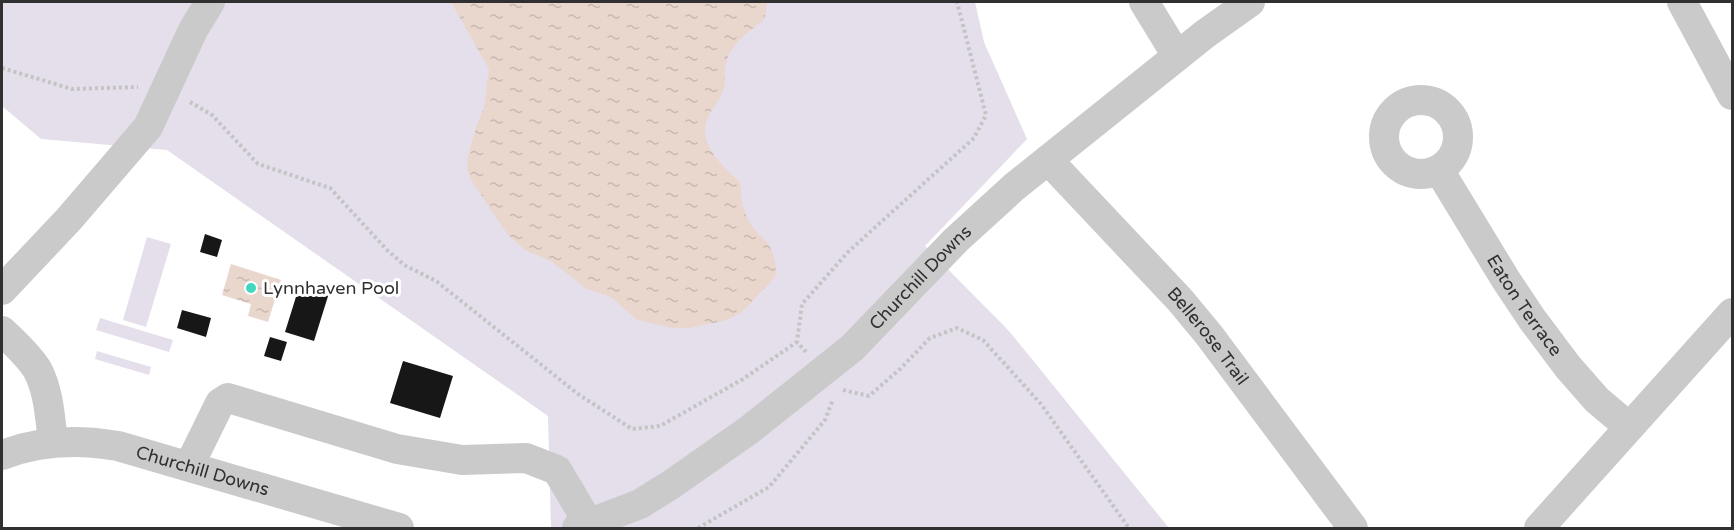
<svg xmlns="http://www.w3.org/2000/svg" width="1734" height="530" font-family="'Varela Round',sans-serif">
  <defs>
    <pattern id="water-ripples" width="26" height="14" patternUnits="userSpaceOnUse" patternTransform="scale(1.5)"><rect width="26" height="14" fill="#e9d6cd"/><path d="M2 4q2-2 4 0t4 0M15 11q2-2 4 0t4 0" fill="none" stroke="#c8b8b0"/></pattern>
  </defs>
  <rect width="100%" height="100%" fill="#fff"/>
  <path fill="#e4dfeb" d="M2 2H975L984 42 1027 139 925 246 1009 331 1169 528H551L548 416 167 150 41 139 2 106Z
    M147 237 171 244 146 327 123 320Z
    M100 318 173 340 169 352 96 330Z
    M97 351 151 367 149 375 95 359Z"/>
  <path fill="url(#water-ripples)" d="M451 2H767L765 18C750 32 731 42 726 63 723 72 727 82 723 91 720 100 713 107 709 115 695 142 722 166 740 182 741 196 742 210 750 223 762 242 770 237 775 263 776 269 777 272 775 277L742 312 727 320 689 328H673L637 320 611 297 587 289 551 261 525 250 508 235 471 180 467 168 468 156 477 124 484 108 489 69Z
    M231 264 281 280 268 322 248 316 251 304 222 295Z"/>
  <path fill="#171717" d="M205 234 222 240 217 257 200 252Z
    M300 284 329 293 314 341 285 332Z
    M182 310 211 318 206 337 177 328Z
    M270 337 287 342 281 361 264 356Z
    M403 361 453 376 440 418 390 403Z"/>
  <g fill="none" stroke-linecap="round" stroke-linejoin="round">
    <path stroke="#c4c4c4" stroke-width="4" stroke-dasharray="3 3" stroke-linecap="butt" d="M2 68 72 89 138 87
      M190 102 212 115 258 164 330 188 387 250 404 265 436 281 578 394 632 429 660 426 743 379 797 342
      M806 352 797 342 802 304 849 251 974 138 986 115 957 2
      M843 390 869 396 900 369 930 338 957 328 983 340 1041 404 1129 528
      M698 528 769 487 825 420 833 399"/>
    <g stroke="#cacaca" stroke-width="30">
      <path d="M1144 2 1177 56"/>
      <path d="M1682 2 1732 95"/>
      <circle cx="1421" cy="137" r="37"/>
      <path id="s1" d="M1048 160 1180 300 1209 335 1353 528"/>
      <path id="s2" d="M1439 170 1506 280 1532 319 1568 367 1597 400 1629 427"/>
      <path d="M2 290 69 219 148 127 193 30 210 2"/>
      <path d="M2 331C14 342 28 355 37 369 49 391 50 418 53 442"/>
      <path id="s3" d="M2 455C40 440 78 439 118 446L399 528"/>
      <path d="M189 466 220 403 228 398 397 449 462 460 526 458 557 470 589 524"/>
      <path id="s4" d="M577 528 640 504 672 484 749 430 852 348 956 240 1014 187 1205 34 1250 2"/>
      <path d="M1539 528 1732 313"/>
    </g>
  </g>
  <circle fill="#41d7c0" stroke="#fff" stroke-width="2" cx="251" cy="288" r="6"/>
  <g text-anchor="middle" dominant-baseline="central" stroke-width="6" stroke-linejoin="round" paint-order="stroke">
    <g font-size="18" fill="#303030" stroke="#fff">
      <text stroke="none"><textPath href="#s4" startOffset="429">Churchill Downs</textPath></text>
      <text stroke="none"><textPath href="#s2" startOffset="160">Eaton Terrace</textPath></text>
      <text stroke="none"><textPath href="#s1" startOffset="238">Bellerose Trail</textPath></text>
      <text stroke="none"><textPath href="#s3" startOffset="206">Churchill Downs</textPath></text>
    </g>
    <g font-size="18" fill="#303030" stroke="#fff" text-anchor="start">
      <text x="263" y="288">Lynnhaven Pool</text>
    </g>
  </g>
  <rect width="1734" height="530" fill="none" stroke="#303030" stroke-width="6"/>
</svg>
